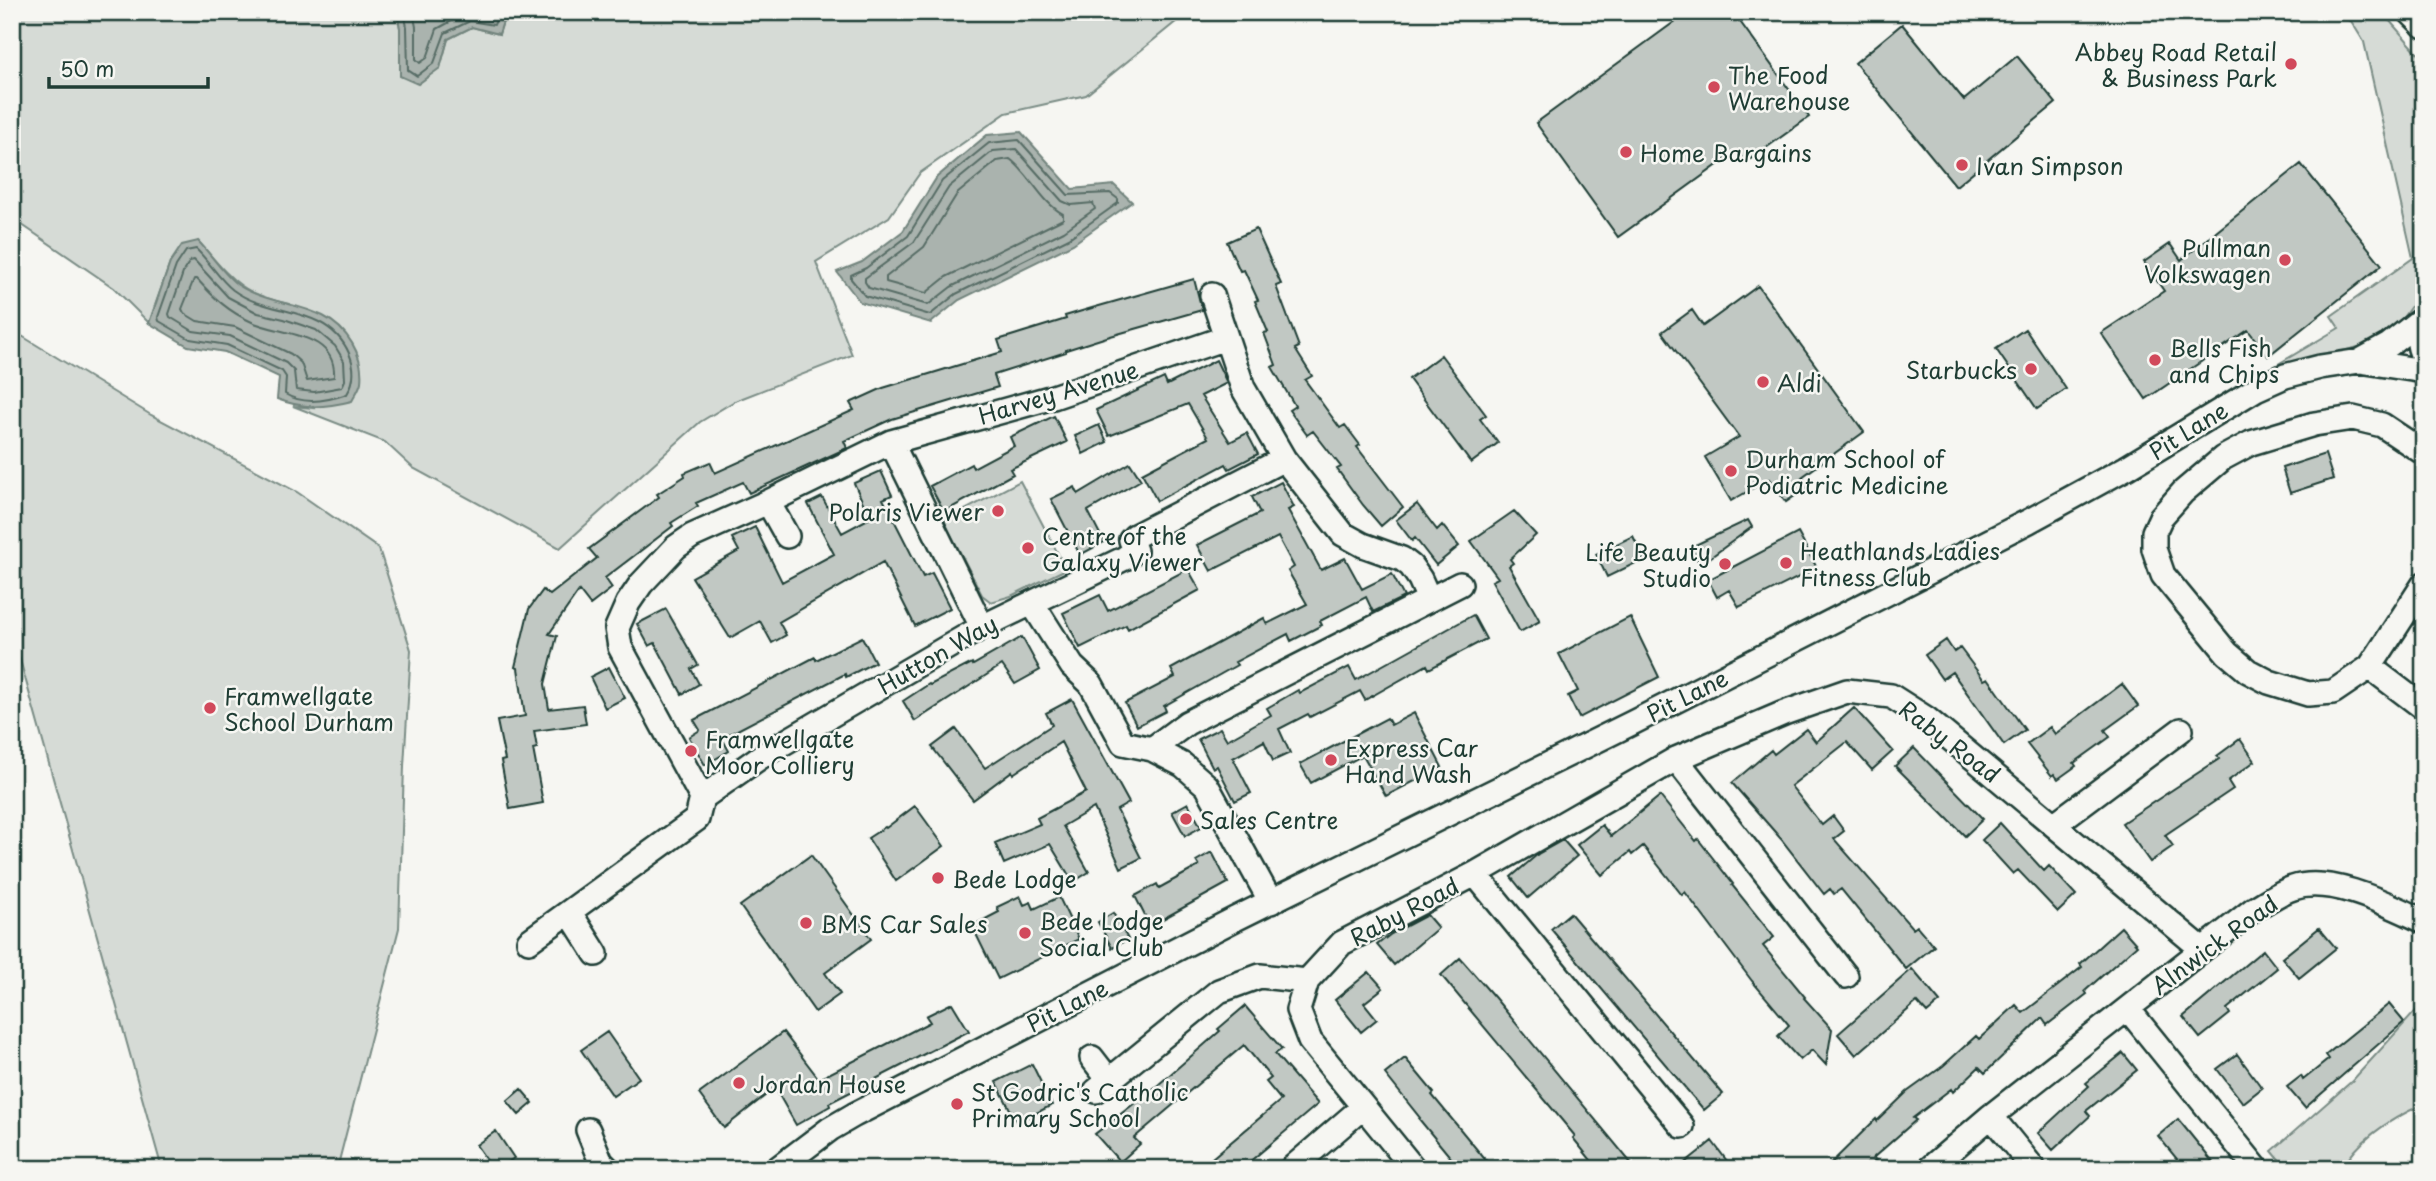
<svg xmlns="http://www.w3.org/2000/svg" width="2436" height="1181" font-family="'Playpen Sans',sans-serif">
  <rect width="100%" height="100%" fill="#f6f6f2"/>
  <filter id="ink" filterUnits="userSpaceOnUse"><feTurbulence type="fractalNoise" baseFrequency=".0143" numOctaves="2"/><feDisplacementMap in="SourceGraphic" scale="14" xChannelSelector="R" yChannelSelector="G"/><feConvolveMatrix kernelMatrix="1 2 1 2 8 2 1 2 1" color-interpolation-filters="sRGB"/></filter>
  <g filter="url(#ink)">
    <path fill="#d6dbd6" stroke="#7a8c85" stroke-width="2" d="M12 12H397L400 28 440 68 448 39 472 27 499 34 506 12H1188L1086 95 1006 113 920 173 889 217 816 262 852 355 735 401 700 422 560 548 413 468 385 442 293 406 314 408 289 304C239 294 230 277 198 241L170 263 149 323 114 288 12 218Z
      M2325 12H2382L2424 60V288L2399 323 2374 343 2268 370 2339 328 2331 316 2413 258 2364 42 2351 21Z
      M12 330 151 415 297 492 379 549 411 650 404 766 399 928 338 1165 310 1169H162L12 631Z
      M1020 481 1066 569 1011 596 991 602 982 595 944 521Z
      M2424 1002V1104C2392 1118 2359 1138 2342 1169H2287L2272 1151 2352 1081Z"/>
    <path fill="#aab3ae" stroke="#72847d" stroke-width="2" d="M397 12H506L499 34 472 27 448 39 440 68 418 84 400 76V28Z
      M1021 132 1072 189 1114 185 1132 202 1073 244 959 300 931 323 860 302 837 272 862 262 903 231 937 177 987 135Z
      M198 241C211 254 223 274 238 285 264 302 295 302 323 316 347 328 364 355 361 382 360 388 355 395 352 401 324 408 303 409 277 399L279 377 225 352 188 346 149 323 170 263 182 245Z"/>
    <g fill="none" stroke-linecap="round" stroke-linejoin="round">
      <path stroke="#576c65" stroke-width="2" d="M404 12 407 27 408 70 417 76 434 63 445 33 470 21 494 25 499 12
        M413 12 416 27V59L420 63 427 58 437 29 468 12
        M1019 140 1068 195 1110 193 1118 199V203L1069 238 956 294 930 315 865 296 851 279V275L866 268 908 236 942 181 989 143Z
        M1016 149 1062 201 1071 205 1093 203 1095 209 1064 231 951 287 928 305 869 288 865 282V278L914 242 949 187 993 151Z
        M1010 159C1030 174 1041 202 1063 214V219L946 277 926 293 886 282V277L924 247 957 194 997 161Z
        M196 249C209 261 219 279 233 290 259 309 291 308 319 322 346 336 363 368 347 394 327 401 303 405 285 394L286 377 282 371 227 345 190 339 159 321 158 317 176 266 186 251Z
        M194 260 228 297 258 313 284 319 316 330 335 346 344 361 345 380 342 387 314 392 296 390 294 371 286 363 230 336 193 331 170 317 169 314 184 270 190 261Z
        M194 279H197C214 298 229 312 252 322 280 335 337 332 334 377L307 381 301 363 291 354 235 327 197 321 184 313 182 309Z"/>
    </g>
    <path fill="#c1c8c3" stroke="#1f3d34" stroke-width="2" d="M1688 12H1733L1809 117 1745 163 1737 151 1618 237 1536 123Z
      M1902 24 1964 100 2017 56 2056 103 1956 186 1855 63Z
      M2301 164 2382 265 2268 356 2248 330 2146 399 2101 333 2164 291 2144 262 2170 244 2181 260Z
      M1256 229 1281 284 1276 286 1299 347 1295 349 1312 376 1305 380 1340 428 1345 425 1360 445 1357 447 1403 507 1381 526 1363 505 1337 469 1341 467 1313 431 1307 435 1289 410 1295 406 1272 367 1276 365 1264 333 1268 332 1255 301 1258 300 1244 270 1240 271 1227 242Z
      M1194 279 1202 310 1107 337 1066 350V352L994 375 998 387 892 419 844 441 847 448 749 493 743 482 696 503 698 506 671 523 673 526 605 578 612 588 590 605 579 591 549 634 557 636 545 684 549 709 583 705 586 724 534 731 537 748 533 749 543 803 510 809 501 761 505 760 497 721 525 716 518 668 515 667 529 609 543 590 550 595 597 558 589 549 659 497 657 494 685 476 684 473 710 462 715 473 854 410 850 403 883 388 1002 352 998 340 1066 319 1065 316 1092 308Z
      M1758 286 1864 432 1802 477 1809 486 1786 502 1769 479 1731 501 1705 457 1739 437 1662 332 1692 310 1703 326Z
      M2025 329 2066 389 2037 409 1996 349Z
      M1441 355 1486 415 1480 419 1498 443 1471 463 1409 379Z
      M1216 360 1227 383 1201 396 1230 442 1247 433 1258 454 1229 469 1226 464 1157 501 1142 473 1208 438 1188 404 1109 436 1096 410 1164 378 1167 385Z
      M1054 416 1067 442 1010 469 1013 474 944 512 930 486 971 464 973 468 1014 446 1010 437Z
      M1099 425 1107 442 1083 454 1075 436Z
      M2325 454 2333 479 2290 493 2282 468Z
      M1130 463 1141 480 1088 511 1104 542 1080 555 1051 499 1075 487 1078 494Z
      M881 471 892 495 883 499 895 522 923 577 932 573 950 608 915 626 883 562 779 622 786 635 772 643 760 621 730 638 692 577 739 551 732 538 755 527 782 582 834 554 808 504 822 497 842 533 870 518 854 483Z
      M1281 482 1294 507 1288 510 1321 570 1345 558 1362 589 1392 574 1404 597 1373 612 1366 597 1320 621 1322 625 1291 641 1288 634 1235 662 1237 665 1164 706 1166 711 1137 726 1125 703 1175 677 1171 669 1264 618 1267 624 1307 604 1288 571 1294 567 1278 537 1211 571 1197 545 1260 513 1252 497Z
      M1417 504 1437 530 1442 525 1459 546 1436 565 1415 538 1412 541 1396 520Z
      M1514 511 1536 535 1510 559 1513 563 1509 566 1540 621 1520 632 1492 581 1498 578 1471 541Z
      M1748 520 1752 527 1700 565 1691 547Z
      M1798 533 1817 568 1739 607 1729 590 1717 597 1708 580Z
      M1633 536 1644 559 1607 577 1596 554Z
      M1188 569 1200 590 1128 629 1126 625 1080 648 1063 613 1100 595 1108 611Z
      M666 609 698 665 691 669 699 684 682 694 655 643 649 646 637 624Z
      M1473 615 1486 639 1429 669 1427 665 1365 700 1360 691 1310 717 1308 714 1279 729 1290 753 1273 761 1264 741 1233 758 1251 793 1235 801 1217 766 1213 768 1198 739 1220 728 1227 740 1271 715 1267 708 1298 690 1300 693 1349 667 1356 680Z
      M1630 617 1659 677 1579 718 1568 696 1578 691 1559 654Z
      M862 637 875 662 846 677 845 674 722 738 729 751 705 765 689 737 700 730 694 720 815 657 816 660Z
      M1022 637 1040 670 1015 684 1002 665 915 721 903 701 929 684 930 685 972 663 973 665Z
      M1946 640 1954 652 1960 648 1984 680 1988 678 2025 730 2004 745 1952 672 1942 679 1925 655Z
      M609 667 625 698 605 708 590 677Z
      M2122 684 2138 706 2105 730 2110 737 2074 763 2076 766 2058 779 2054 774 2052 776 2027 744 2050 727 2055 734Z
      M1072 699 1129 803 1117 810 1141 858 1121 868 1094 808 1063 826 1089 872 1073 882 1050 844 1004 864 995 843 1040 824 1037 818 1086 792 1061 742 1013 774 1012 771 973 800 932 747 956 729 985 768 1052 725 1046 713Z
      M1854 708 1893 751 1872 770 1847 742 1791 786 1822 825 1833 816 1844 831 1834 839 1913 929 1917 926 1934 946 1906 969 1841 889 1834 894 1830 889 1824 894 1781 839 1732 783 1771 750 1774 754 1806 729 1816 742Z
      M1414 713 1442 767 1386 796 1363 755 1311 783 1300 764 1387 718 1391 725Z
      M2240 739 2255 761 2228 781 2233 789 2165 835 2173 846 2150 862 2122 823 2219 759 2217 756Z
      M1914 748 1983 819 1965 836 1895 766Z
      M1660 796 1696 841 1698 839 1733 884 1732 885 1774 937 1763 946 1805 997 1804 998 1832 1029 1826 1065 1812 1050 1800 1060 1778 1036 1789 1025 1752 981 1685 892 1682 895 1643 846 1632 855 1630 852 1602 875 1577 845 1602 825 1611 836Z
      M1188 803 1201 827 1185 836 1172 812Z
      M915 806 944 846 896 881 868 838 885 827 886 828Z
      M2000 823 2044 871 2049 866 2076 895 2058 912 2018 870 2013 874 1982 840Z
      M1563 840 1577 856 1528 898 1511 877 1538 854Z
      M1212 852 1228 883 1150 926 1135 896 1157 884 1159 888 1199 866 1196 861Z
      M811 855 871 939 825 973 840 994 815 1012 740 906Z
      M1020 896 1024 905 1031 902 1034 909 1059 897 1079 939 998 979 972 926 999 912 997 907Z
      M1113 913 1128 939 1112 948 1098 922Z
      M1570 913 1723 1094 1704 1110 1551 929Z
      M1427 915 1438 928 1394 965 1377 945 1391 934Z
      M2121 927 2137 945 2085 991 2087 994 2047 1025 2042 1018 1985 1073 1979 1067 1953 1092 1951 1089 1913 1118 1916 1120 1873 1158 1876 1160 1867 1169H1825L1876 1119 1877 1121 1907 1092 1943 1066 1976 1036 1979 1039 2016 1005 2023 1013 2082 967 2080 964Z
      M2319 928 2336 948 2299 978 2282 958Z
      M2263 950 2277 968 2227 1009 2230 1014 2200 1038 2183 1017Z
      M1460 958 1495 998 1636 1169H1598L1573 1138 1575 1136 1441 975Z
      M1912 969 1940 1002 1927 1013 1917 1002 1856 1055 1838 1034Z
      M1369 972 1383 988 1364 1003 1377 1019 1361 1032 1335 1000Z
      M952 1003 969 1031 829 1103 830 1106 796 1125 775 1088 724 1128 699 1094 783 1032 819 1079 930 1022 926 1016Z
      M2389 1004 2404 1022 2305 1108 2287 1087 2301 1076 2303 1080 2329 1059 2326 1055Z
      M1245 1006 1282 1049 1275 1054 1318 1104 1241 1169H1199L1281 1100 1266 1082 1271 1078 1244 1045 1134 1138 1140 1144 1120 1162 1095 1134 1158 1085 1220 1031 1218 1029Z
      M607 1032 639 1078 613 1096 581 1050Z
      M2123 1053 2137 1070 2086 1111 2090 1116 2053 1150 2038 1133 2089 1086 2086 1083Z
      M2237 1054 2262 1088 2243 1103 2217 1069Z
      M1405 1058 1434 1093 1432 1095 1493 1169H1460L1419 1119 1420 1118 1385 1074Z
      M1032 1064 1052 1105 1017 1123 996 1082Z
      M521 1089 533 1103 519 1115 507 1101Z
      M2178 1119 2203 1150 2218 1169H2185L2158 1136Z
      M496 1131 514 1158 499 1169H493L476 1145Z
      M1712 1141 1733 1169H1677L1701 1150Z"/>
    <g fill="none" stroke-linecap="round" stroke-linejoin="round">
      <g stroke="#1f3d34" stroke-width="28">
        <path id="minor" d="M2410 12 2424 26
          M1212 295 1243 388 1284 459 1343 534 1363 545 1402 559 1411 566 1420 579 1429 599
          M2424 318C2417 332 2416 344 2424 358
          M2360 361 2389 345 2423 318
          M891 442 982 627
          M2424 453 2382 425 2353 418 2314 424 2251 443 2223 458 2183 492 2161 517 2154 532V549L2163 575 2227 653 2248 671 2269 682 2308 694 2333 692 2370 667 2424 584
          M768 502 787 536
          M1032 603 1072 666 1091 684 1123 743 1152 749 1183 765 1207 786 1271 902
          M2370 667 2424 708
          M1152 749 1187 723 1460 584
          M1676 759 1846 976
          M702 798 620 647 617 628 628 603 641 584 676 547 692 536 768 502 891 442 1053 397 1225 338
          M2055 824 2181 730
          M1475 874 1682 1126
          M570 913 596 954
          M529 941 697 819 702 798 763 755 982 627 1125 558 1135 551 1131 540 1135 536 1284 459
          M2128 1009 2257 1169
          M1092 1058 1109 1080
          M1096 1091 1219 991 1260 976 1307 981
          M1991 1116 2034 1169
          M588 1130 601 1162 608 1169
          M777 1169 830 1129 854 1115 1235 919 1634 722 2029 521 2126 468 2256 389 2285 376 2320 367 2360 361 2424 371
          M1291 1169 1363 1107
          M1414 1169 1310 1041 1298 1010 1307 981 1342 943 1475 874 1676 759 1784 713 1847 691 1891 696 1927 719 2202 949
          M1929 1169 1991 1116 2254 909C2266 902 2280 892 2293 888 2331 875 2389 905 2424 921"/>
      </g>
      <use href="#minor" stroke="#f6f6f2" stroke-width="23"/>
    </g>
  </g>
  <g fill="#d1495b" stroke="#f6f6f2" stroke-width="2.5">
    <circle cx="2291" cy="64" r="7"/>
    <circle cx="1714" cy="87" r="7"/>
    <circle cx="1626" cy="152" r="7"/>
    <circle cx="1962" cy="165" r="7"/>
    <circle cx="2285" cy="260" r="7"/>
    <circle cx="2155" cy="360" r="7"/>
    <circle cx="2031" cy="369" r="7"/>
    <circle cx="1763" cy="382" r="7"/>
    <circle cx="1731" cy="471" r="7"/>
    <circle cx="998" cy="511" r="7"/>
    <circle cx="1028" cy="548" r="7"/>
    <circle cx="1786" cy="563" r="7"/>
    <circle cx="1725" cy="564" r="7"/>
    <circle cx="210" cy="708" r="7"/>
    <circle cx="691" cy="751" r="7"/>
    <circle cx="1331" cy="760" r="7"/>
    <circle cx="1186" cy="819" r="7"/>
    <circle cx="938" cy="878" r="7"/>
    <circle cx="806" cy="923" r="7"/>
    <circle cx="1025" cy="933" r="7"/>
    <circle cx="739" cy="1083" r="7"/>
    <circle cx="957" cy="1104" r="7"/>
  </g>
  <g text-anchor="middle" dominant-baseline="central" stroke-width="5" stroke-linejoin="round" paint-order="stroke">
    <g font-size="23" fill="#1f3d34" stroke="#f6f6f2" text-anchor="start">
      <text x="2277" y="51" text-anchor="end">Abbey Road Retail<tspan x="2277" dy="26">&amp; Business Park</tspan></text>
      <text x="1728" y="74">The Food<tspan x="1728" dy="26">Warehouse</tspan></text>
      <text x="1640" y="152">Home Bargains</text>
      <text x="1976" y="165">Ivan Simpson</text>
      <text x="2271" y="247" text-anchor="end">Pullman<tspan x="2271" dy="26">Volkswagen</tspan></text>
      <text x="2169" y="347">Bells Fish<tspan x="2169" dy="26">and Chips</tspan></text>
      <text x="2017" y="369" text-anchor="end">Starbucks</text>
      <text x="1777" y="382">Aldi</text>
      <text x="1745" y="458">Durham School of<tspan x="1745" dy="26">Podiatric Medicine</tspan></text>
      <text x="984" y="511" text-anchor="end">Polaris Viewer</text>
      <text x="1042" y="535">Centre of the<tspan x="1042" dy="26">Galaxy Viewer</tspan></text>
      <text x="1800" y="550">Heathlands Ladies<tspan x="1800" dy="26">Fitness Club</tspan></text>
      <text x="1711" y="551" text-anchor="end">Life Beauty<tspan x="1711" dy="26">Studio</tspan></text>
      <text x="224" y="695">Framwellgate<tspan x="224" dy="26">School Durham</tspan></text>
      <text x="705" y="738">Framwellgate<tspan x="705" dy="26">Moor Colliery</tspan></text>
      <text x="1345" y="747">Express Car<tspan x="1345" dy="26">Hand Wash</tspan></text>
      <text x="1200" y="819">Sales Centre</text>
      <text x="952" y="878">Bede Lodge</text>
      <text x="1039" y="920">Bede Lodge<tspan x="1039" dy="26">Social Club</tspan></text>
      <text x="820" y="923">BMS Car Sales</text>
      <text x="753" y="1083">Jordan House</text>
      <text x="971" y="1091">St Godric's Catholic<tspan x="971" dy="26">Primary School</tspan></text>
    </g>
    <g font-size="23" fill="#1f3d34" stroke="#f6f6f2">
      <text transform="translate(1058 392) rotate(-17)">Harvey Avenue</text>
      <text transform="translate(2188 430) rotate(-32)">Pit Lane</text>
      <text transform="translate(937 654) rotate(-30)">Hutton Way</text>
      <text transform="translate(1687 695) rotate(-27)">Pit Lane</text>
      <text transform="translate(1950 741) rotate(37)">Raby Road</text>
      <text transform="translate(1404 911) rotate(-28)">Raby Road</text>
      <text transform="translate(2214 944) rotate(-36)">Alnwick Road</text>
      <text transform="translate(1067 1005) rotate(-27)">Pit Lane</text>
    </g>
  </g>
  <rect width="2436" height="1181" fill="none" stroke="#f6f6f2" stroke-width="42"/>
  <rect x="21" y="21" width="2394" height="1139" fill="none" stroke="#1f3d34" stroke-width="2.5" filter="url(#ink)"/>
  <path d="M49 77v10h159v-10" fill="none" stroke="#1f3d34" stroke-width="3.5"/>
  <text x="60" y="77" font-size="21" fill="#1f3d34" stroke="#f6f6f2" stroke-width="5" paint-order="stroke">50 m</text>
</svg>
